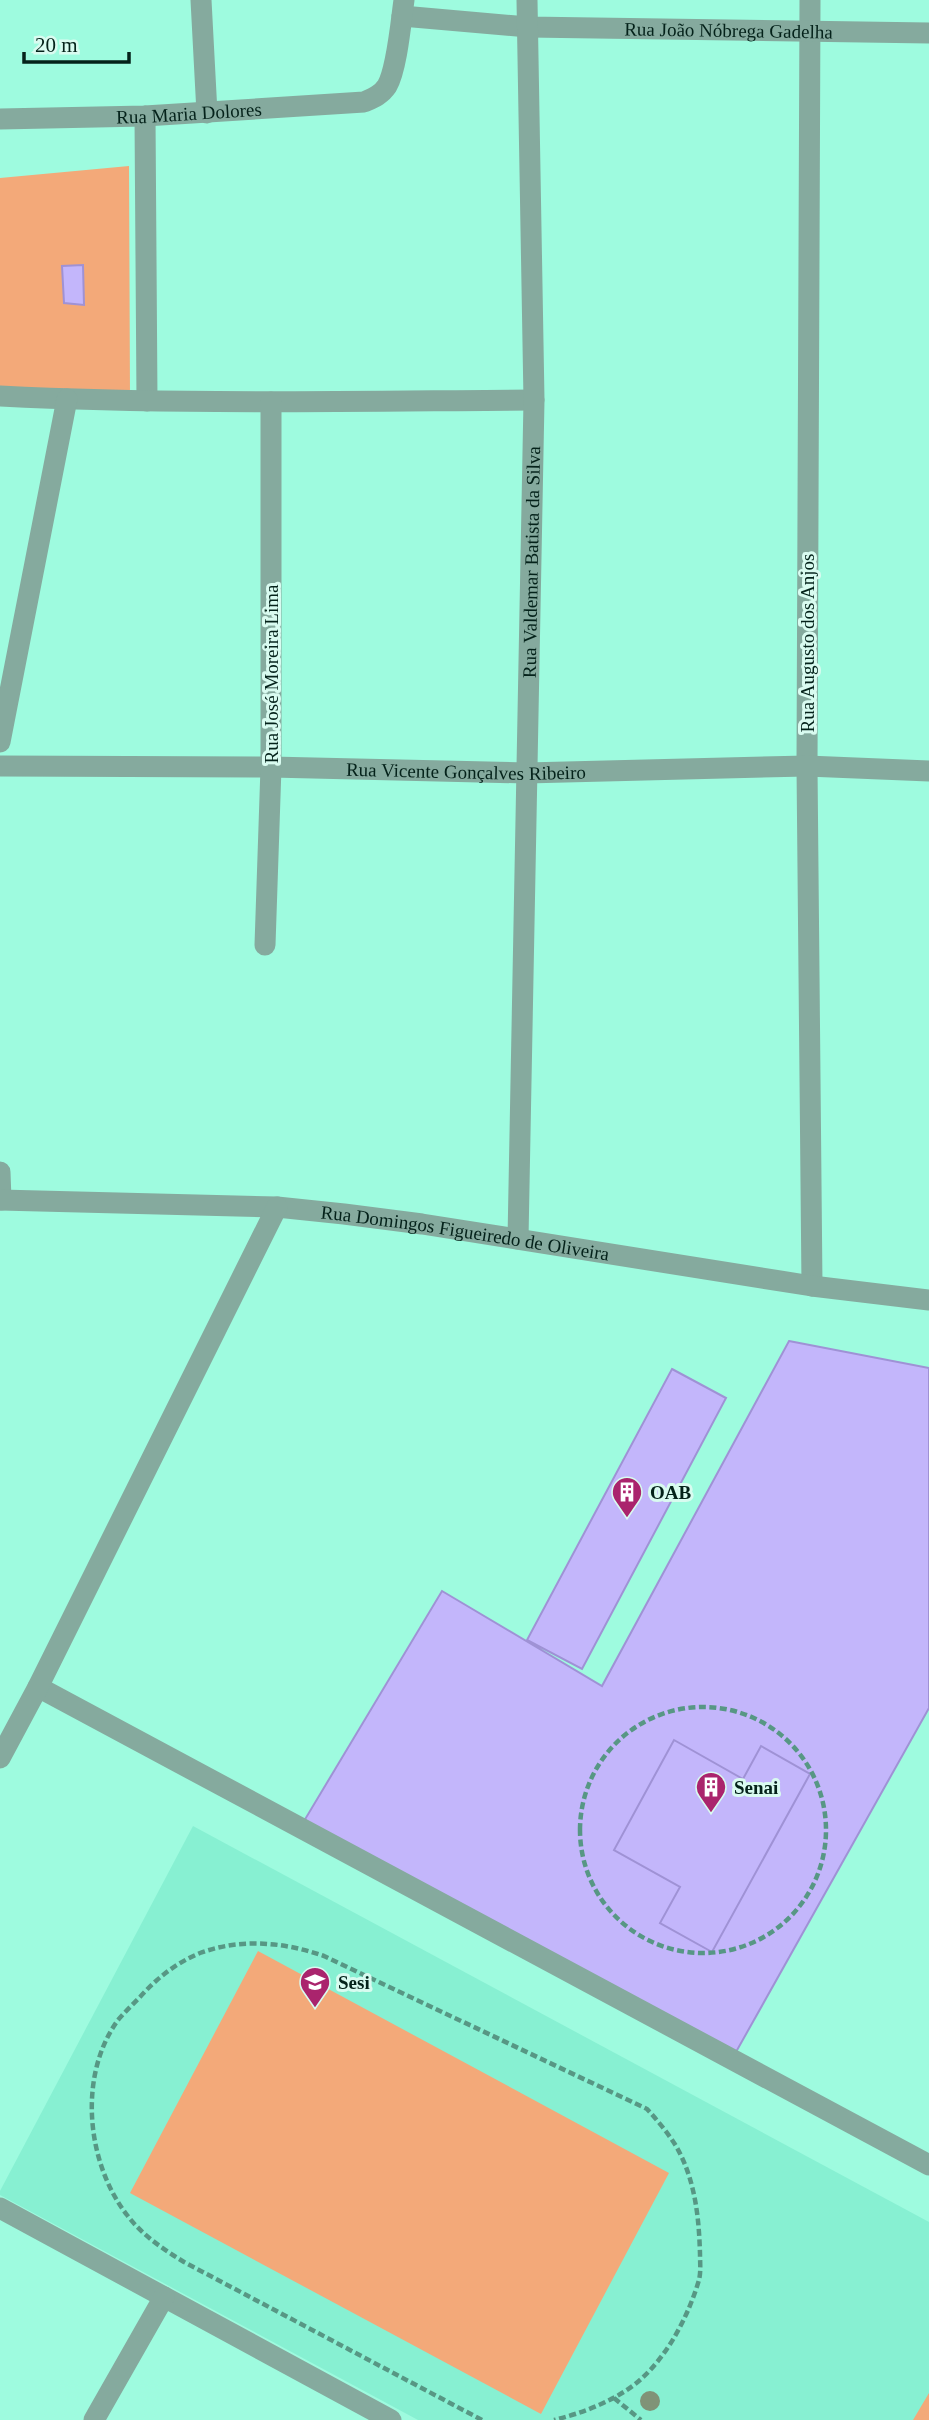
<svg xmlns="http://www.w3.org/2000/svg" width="929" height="2420" font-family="Georgia,serif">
  <rect width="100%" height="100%" fill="#9efbdf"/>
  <path fill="#87f0d2" d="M193 1826 929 2222V2420H418L0 2195V2191Z"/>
  <path fill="#f3a979" d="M129 166 130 399 0 392V178Z
    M258 1951 669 2173 541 2414 130 2193Z
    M929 2393V2420H913Z"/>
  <path fill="#c3b6fb" stroke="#9f92d5" stroke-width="2" d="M83 265 84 305 64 303 62 266Z
    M789 1341 929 1368V1708L736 2052 304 1821 442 1591 602 1686Z
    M672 1369 726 1398 582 1669 527 1640Z
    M674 1740 743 1779 761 1746 810 1774 712 1952 660 1923 680 1887 614 1850Z"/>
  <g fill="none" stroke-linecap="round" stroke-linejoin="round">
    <path stroke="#579784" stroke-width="4.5" stroke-dasharray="7 3.5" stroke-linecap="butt" d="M580 1830a123 123 0 1 1 246 0a123 123 0 1 1-246 0Z
      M614 2398 641 2420
      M482 2420 184 2262C163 2249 142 2235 127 2215 86 2162 78 2075 118 2020 125 2012 133 2004 140 1997 157 1978 176 1963 200 1953 241 1938 284 1942 324 1956L647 2109C657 2120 668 2133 676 2146 695 2179 699 2217 700 2254 700 2262 701 2272 699 2280 688 2317 668 2355 640 2380 617 2400 583 2413 554 2420"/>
    <g stroke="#85aa9e" stroke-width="21">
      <path d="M201 0 207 113"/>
      <path d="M810 0 807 766 812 1286"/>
      <path id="s1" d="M402 16 528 27 929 33"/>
      <path d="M145 116 147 401"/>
      <path id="s2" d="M0 119 145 116 364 102C373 98 381 95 387 86 397 69 401 21 404 0"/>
      <path d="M0 396C178 405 356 401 534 400"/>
      <path d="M0 742 67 399"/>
      <path id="s3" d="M0 766 271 767 526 773 807 766 929 771"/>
      <path d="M265 945 271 767V402"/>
      <path d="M0 1172 1 1200"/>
      <path id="s4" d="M0 1200 277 1207 344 1214 422 1224 812 1286 929 1300"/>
      <path id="s5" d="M518 1239 534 400 527 0"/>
      <path d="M38 1687 929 2165"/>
      <path d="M0 1758 38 1687 277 1207"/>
      <path d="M0 2208 391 2420"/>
      <path d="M94 2420 164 2297"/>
    </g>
  </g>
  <circle fill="#809377" cx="650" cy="2401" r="10"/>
  <defs>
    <g id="building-pin" transform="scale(1.575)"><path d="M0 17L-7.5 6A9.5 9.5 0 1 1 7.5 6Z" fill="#aa246d" stroke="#d9fbf0"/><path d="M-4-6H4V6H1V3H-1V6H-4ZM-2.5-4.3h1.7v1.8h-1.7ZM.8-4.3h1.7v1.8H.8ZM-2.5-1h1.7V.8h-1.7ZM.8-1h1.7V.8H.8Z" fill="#fff"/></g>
    <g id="school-pin" transform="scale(1.575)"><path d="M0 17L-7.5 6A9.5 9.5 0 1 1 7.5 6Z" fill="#aa246d" stroke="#d9fbf0"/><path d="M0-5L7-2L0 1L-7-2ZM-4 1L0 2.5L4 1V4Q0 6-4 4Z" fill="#fff"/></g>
  </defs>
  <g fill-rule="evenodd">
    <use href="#building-pin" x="627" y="1492"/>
    <use href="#building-pin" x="711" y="1787"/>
    <use href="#school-pin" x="315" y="1982"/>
  </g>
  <g text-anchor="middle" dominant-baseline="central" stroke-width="6" stroke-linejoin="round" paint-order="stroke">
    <g font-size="19" fill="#04221a" stroke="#d9fbf0">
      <text stroke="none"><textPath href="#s1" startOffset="327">Rua João Nóbrega Gadelha</textPath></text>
      <text stroke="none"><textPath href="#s2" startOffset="189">Rua Maria Dolores</textPath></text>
      <text stroke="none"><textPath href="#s5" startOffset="677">Rua Valdemar Batista da Silva</textPath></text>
      <text transform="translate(807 643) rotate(-90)">Rua Augusto dos Anjos</text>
      <text transform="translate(271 674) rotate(-90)">Rua José Moreira Lima</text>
      <text stroke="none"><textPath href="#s3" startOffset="466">Rua Vicente Gonçalves Ribeiro</textPath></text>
      <text stroke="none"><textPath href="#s4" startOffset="467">Rua Domingos Figueiredo de Oliveira</textPath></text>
    </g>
    <g font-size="19" font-weight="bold" fill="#04221a" stroke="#d9fbf0" text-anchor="start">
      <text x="650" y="1492">OAB</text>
      <text x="734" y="1787">Senai</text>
      <text x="338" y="1982">Sesi</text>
    </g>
  </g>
  <path d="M24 52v10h105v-10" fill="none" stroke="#04221a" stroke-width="3.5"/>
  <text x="35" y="52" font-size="21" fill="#04221a" stroke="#d9fbf0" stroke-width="5" paint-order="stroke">20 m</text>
</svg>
